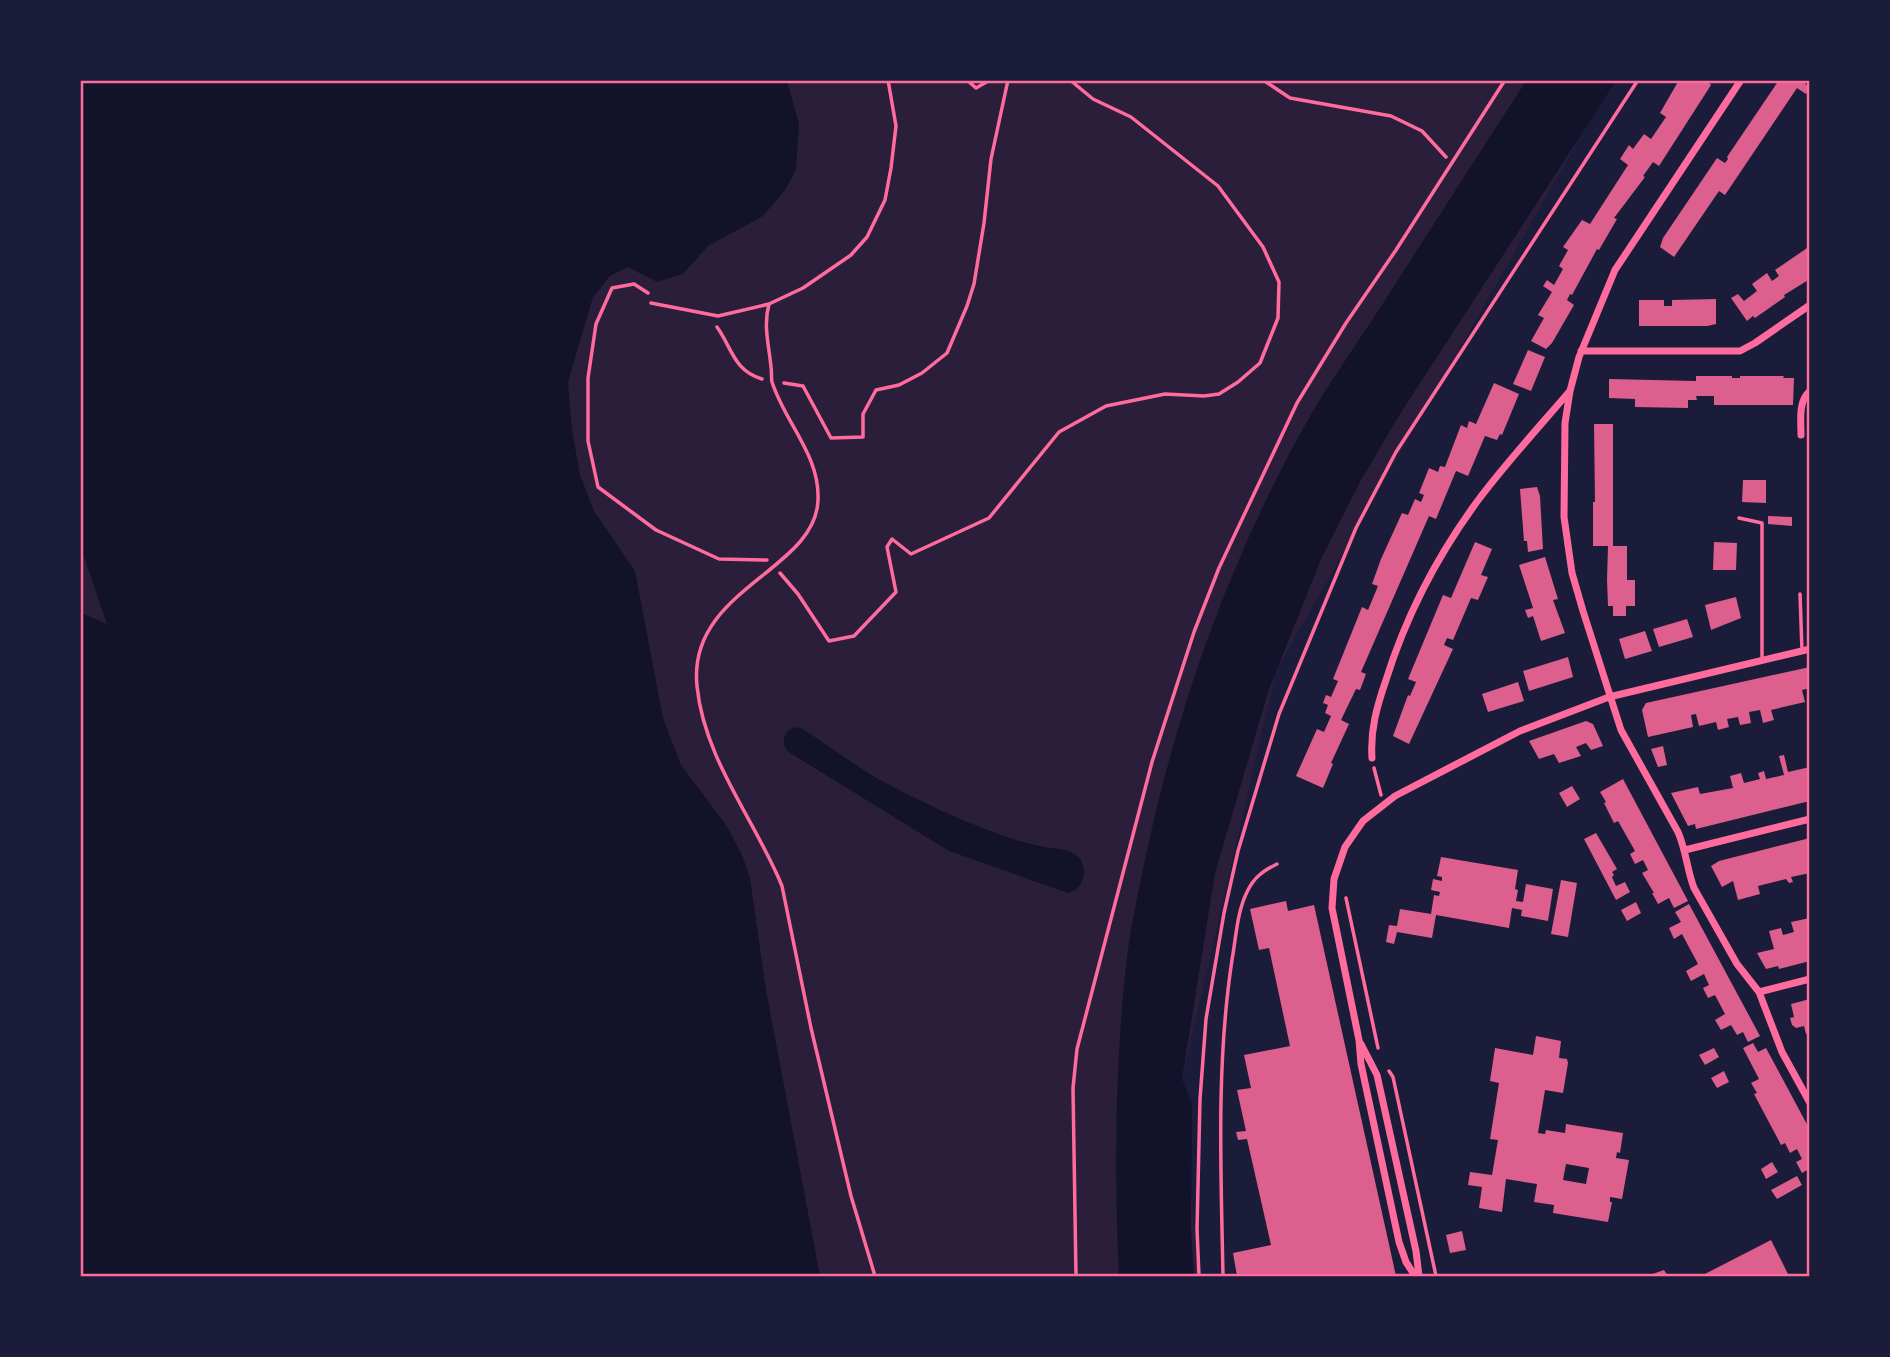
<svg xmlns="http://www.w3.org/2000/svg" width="1890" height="1357" font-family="'IBM Plex Sans',sans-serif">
  <rect width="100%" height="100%" fill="#1b1b3a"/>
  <path fill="#2a1e3b" d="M81 81H1617L1590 120 1276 671 1182 1079 1198 1276H81Z"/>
  <path fill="#12122b" d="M81 80 787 81 799 124 796 170 785 190 763 216 708 246 683 274 657 282 628 267 610 276 593 297 568 382 572 430 580 475 594 511 635 571 663 718 681 765 726 825 742 855 750 878 766 990 820 1276H81V613L107 624 80 545Z
    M1526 81H1616L1400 414 1361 480 1321 559 1269 689 1215 873 1182 1079 1192 1105 1191 1227 1194 1276H1119C1114 1174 1115 1067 1126 965 1131 922 1141 880 1150 837 1182 694 1233 554 1305 425 1328 384 1356 345 1382 305 1430 230 1478 155 1526 81Z
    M794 727 803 729C829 746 854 765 880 780 916 799 955 818 993 832 1008 838 1024 843 1040 846 1051 849 1067 848 1076 855 1090 866 1085 889 1068 893L949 851 787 751C781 741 783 733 794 727Z"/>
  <path fill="#dd5f8e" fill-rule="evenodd" d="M1679 80H1707L1711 85 1659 166 1653 162 1643 176 1645 177 1614 218 1617 219 1599 250 1597 249 1572 295 1570 294 1567 300 1574 305 1552 343 1546 349 1531 341 1544 318 1538 315 1552 292 1543 286 1547 280 1554 285 1563 269 1559 266 1568 250 1563 247 1582 220 1590 224 1628 165 1620 159 1629 145 1633 149 1644 134 1651 139 1666 117 1660 113Z
    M1779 80H1801L1810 88 1806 94 1797 88 1725 195 1719 191 1674 257 1660 247 1663 238 1717 158 1725 163 1728 159 1727 157Z
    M1810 246V279L1784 295 1785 297 1755 318 1753 316 1747 321 1731 298 1738 294 1744 301 1757 291 1752 284 1767 273 1772 281 1779 276 1775 270Z
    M1716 299V324L1707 326H1639V300H1664V306H1672V300Z
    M1528 350 1545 357 1531 391 1513 384Z
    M1696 376H1732V378H1740V376H1784L1783 378H1794L1793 405H1714V396H1696L1697 400H1688V408L1635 407V399L1609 398V379L1696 381Z
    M1494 383 1519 394 1502 435 1500 434 1497 440 1485 436 1468 476 1456 471 1436 519 1429 516 1361 672 1366 674 1360 690 1356 689 1341 720 1349 724 1331 763 1333 764 1323 788 1296 776 1317 729 1324 732 1331 716 1325 713 1328 705 1323 703 1326 695 1331 697 1338 681 1333 679 1362 607 1368 610 1378 586 1372 584 1381 559 1402 513 1408 515 1415 499 1421 502 1424 495 1419 493 1429 468 1438 472 1440 466 1445 467 1461 425 1467 428 1469 421 1476 424Z
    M1594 424H1613V546H1627V580H1635V606H1626V616H1613V606H1608L1607 580 1608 546H1593V502H1595Z
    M1743 480H1766V503L1742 502Z
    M1537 487 1540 496 1543 549 1528 552 1527 541H1524L1520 489Z
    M1768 516 1792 517V526L1768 524Z
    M1475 542 1492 549 1481 575 1488 577 1478 600 1471 598 1453 640 1447 638 1444 645 1453 649 1409 744 1393 736 1408 695 1410 696 1416 682 1408 679 1443 595 1451 598Z
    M1714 542 1737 543 1736 570H1713Z
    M1545 557 1558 599 1553 600 1565 633 1541 641 1533 616 1528 618 1525 610 1533 608 1519 565Z
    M1736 597 1741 618 1711 630 1705 605Z
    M1687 619 1693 637 1659 647 1653 629Z
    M1645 631 1652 651 1625 659 1619 639Z
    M1568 657 1573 677 1529 691 1523 671Z
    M1810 667V688L1802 690 1805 702 1771 710 1774 720 1763 723 1760 710 1749 712 1751 723 1740 725 1738 717 1727 719 1729 727 1718 730 1716 722 1699 726 1696 714 1691 715 1693 727 1648 737 1642 710 1646 703Z
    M1518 682 1524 701 1488 712 1482 694Z
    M1586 721 1593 724 1603 746 1591 750 1586 743 1576 747 1581 756 1559 763 1554 754 1539 759 1529 741Z
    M1663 746 1667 765 1658 767 1651 749Z
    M1784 755 1788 772 1810 767V801L1696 829 1695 824 1688 826 1671 793 1698 787 1700 794 1733 788 1730 776 1741 773 1744 783 1760 779 1758 773 1764 771 1766 779 1784 775 1779 756Z
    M1623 779 1688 901 1674 908 1669 898 1658 904 1652 893H1654L1642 873 1648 870 1643 860 1635 864 1630 854 1635 851 1618 821 1614 823 1604 803 1606 802 1600 792Z
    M1572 786 1580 799 1567 807 1559 793Z
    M1596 833 1617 869 1612 872 1614 875 1612 877 1616 886 1625 882 1630 892 1616 900 1584 839Z
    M1810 838V873L1791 877 1793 882 1789 883 1786 879 1758 886 1760 894 1738 900 1733 881 1722 887 1711 866 1719 861Z
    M1441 857 1518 870 1515 889 1518 890 1516 901 1523 902 1526 884 1553 889 1548 921 1521 916 1522 910 1512 908 1509 928 1436 915 1432 938 1397 932 1394 944 1386 942 1389 925 1397 926 1400 909 1431 914 1434 895 1439 896 1440 892 1431 890 1433 879 1442 881V877L1437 876Z
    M1561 880 1577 883 1568 937 1551 934Z
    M1286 901 1288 911 1314 905 1396 1276H1237L1233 1253 1271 1245 1247 1139 1238 1140 1236 1132 1246 1131 1237 1090 1251 1088 1244 1055 1290 1046 1269 948 1259 950 1250 909Z
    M1636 902 1641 913 1627 921 1621 910Z
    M1689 904 1760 1036 1748 1042 1743 1032 1737 1035 1731 1025 1721 1030 1715 1020 1725 1014 1715 995 1708 998 1703 988 1709 985 1704 974 1691 981 1686 971 1698 964 1682 934 1674 939 1669 928 1681 922 1675 912Z
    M1810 918V961L1779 969 1778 966 1766 969 1757 953 1774 949 1769 931 1781 928 1783 935 1794 932 1791 922Z
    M1810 999V1033L1806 1034 1804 1026 1796 1028 1792 1025 1790 1018 1794 1017 1791 1004Z
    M1536 1036 1561 1041 1559 1058 1567 1059 1568 1063 1563 1093 1545 1090 1538 1133 1545 1134 1546 1130 1565 1133 1566 1124 1623 1133 1620 1153 1617 1152 1616 1158 1629 1160 1622 1199 1610 1197V1202H1612L1608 1222 1553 1213 1554 1205 1534 1202 1537 1184 1506 1179 1502 1212 1479 1208 1482 1187 1468 1185 1470 1172 1492 1175 1498 1140 1490 1139 1499 1083 1490 1081 1495 1048 1533 1055ZM1566 1164 1589 1168 1586 1184 1563 1180Z
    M1753 1043 1758 1052 1766 1048 1810 1130V1174L1807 1170 1802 1173 1796 1162 1802 1159 1797 1149 1790 1153 1785 1143 1781 1145 1754 1094 1757 1093 1751 1083 1759 1079 1743 1048Z
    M1714 1048 1719 1057 1705 1065 1699 1055Z
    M1724 1071 1729 1082 1717 1088 1711 1078Z
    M1772 1162 1778 1172 1766 1179 1761 1169Z
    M1797 1176 1802 1185 1777 1199 1771 1190Z
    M1462 1231 1466 1250 1450 1253 1446 1235Z
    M1771 1240 1789 1276H1701Z
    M1664 1270 1668 1276H1647Z"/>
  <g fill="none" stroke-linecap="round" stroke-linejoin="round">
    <path stroke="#ff6b9d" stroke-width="3.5" d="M967 80 976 88 990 80
      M1263 80 1290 98 1391 116 1422 131 1446 157
      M648 293 634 284 612 288 596 324 588 378V441L598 487 656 530 719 559 767 560
      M717 327C732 348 734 371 762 379
      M784 383 803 386 831 438 863 437V414L876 390 899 385 922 373 947 353 967 306 974 284 984 223 991 159 1008 80
      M780 573 798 594 829 641 854 636 896 592 887 547 892 539 911 554 989 518 1059 432 1106 406 1165 394 1204 396 1219 394 1238 382 1260 363 1278 318 1279 282 1263 247 1218 186 1131 117 1093 99 1070 80
      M1374 768 1381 795
      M1346 898 1378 1048
      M1389 1071 1393 1077 1436 1276
      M1199 1276 1197 1229 1200 1099 1206 1019 1224 913 1238 851 1279 714 1356 528 1396 452 1638 80"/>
    <path stroke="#ff6b9d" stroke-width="3.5" d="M651 303 718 316 769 304
      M1739 518 1762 523V660
      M1800 594 1802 651
      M875 1276 851 1196 811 1028 782 886C755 820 704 759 697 686 687 589 816 571 818 500 820 455 785 423 772 382 771 378 772 372 771 367 769 345 763 326 769 304L803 288 851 255 867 237 885 200 891 168 896 126 888 80
      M1076 1276 1073 1088 1077 1049 1152 762 1194 632 1219 568 1297 403 1346 323 1396 250 1505 80
      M1223 1276C1221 1171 1216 1065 1232 960 1236 938 1237 912 1247 892 1254 877 1263 871 1277 864"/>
    <path stroke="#ff6b9d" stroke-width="7" d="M1741 80 1615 270 1579 357 1570 391 1565 423 1564 517 1572 573 1583 611 1621 730 1678 832C1686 850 1687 870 1694 888L1737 964 1759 992 1782 1052 1810 1103
      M1581 351H1740L1755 343 1810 305
      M1801 435C1801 420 1798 401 1810 391
      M1372 758C1370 730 1377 706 1386 680 1406 616 1439 553 1479 499 1507 462 1539 427 1569 392
      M1685 850 1810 819
      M1759 992 1810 979
      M1361 1044 1377 1075 1416 1251 1419 1276
      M1415 1276 1406 1262 1399 1242 1361 1064 1359 1040 1332 908 1334 879 1345 847 1363 821 1395 796 1520 731 1609 697 1810 649"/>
  </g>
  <rect width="1890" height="1357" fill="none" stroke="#1b1b3a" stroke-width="164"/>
  <rect x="82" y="82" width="1726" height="1193" fill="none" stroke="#ff6b9d" stroke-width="2.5"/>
</svg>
